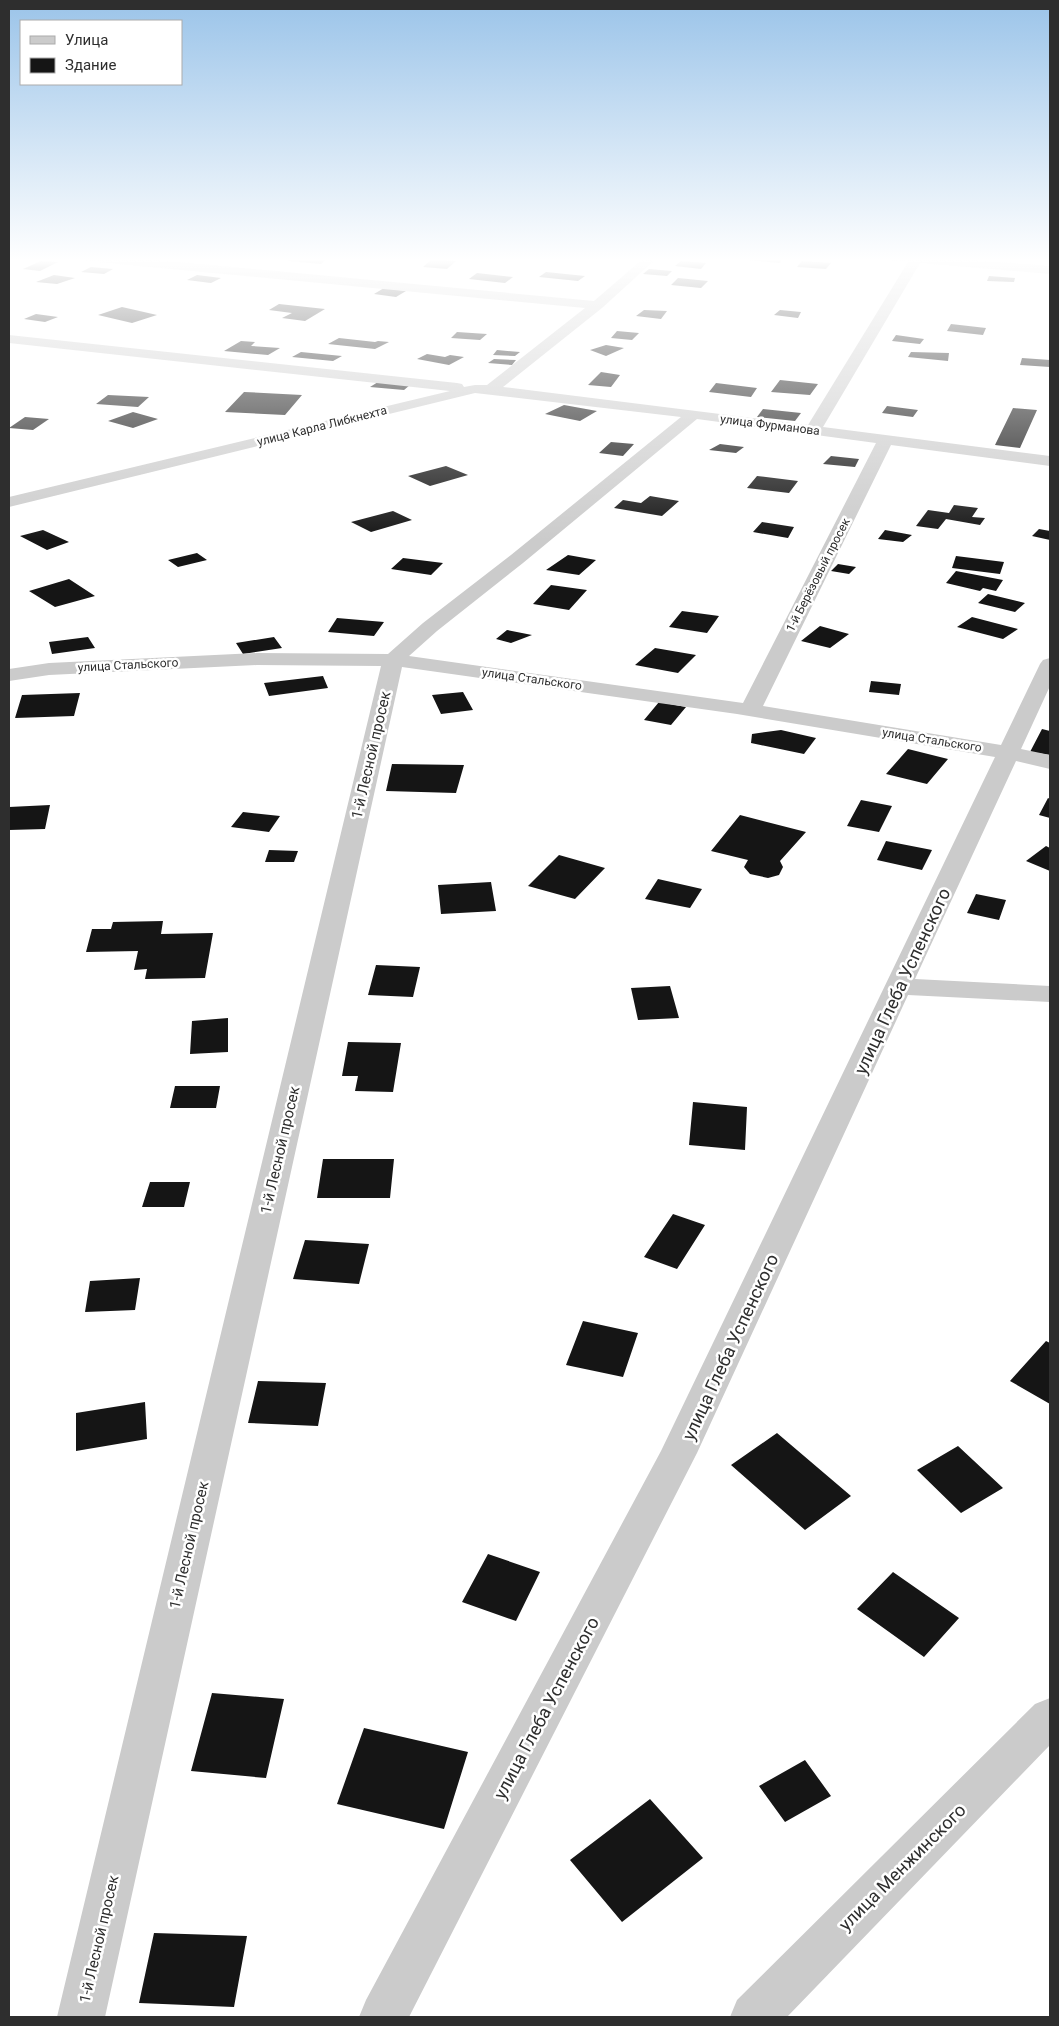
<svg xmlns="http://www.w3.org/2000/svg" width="1059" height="2026" font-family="Roboto,sans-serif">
  <rect width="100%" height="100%" fill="#fff"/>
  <path fill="#151515" d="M294 257H300L327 259 321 264 288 261Z
    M748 257H784L780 263 746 260Z
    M432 259 456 261 447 269 423 267Z
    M41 261 58 262 40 271 23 269Z
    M681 261 706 263 701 269 675 266Z
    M802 261 831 263 826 269 797 267Z
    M91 267 113 269 104 274 81 272Z
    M649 269 672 271 667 276 643 274Z
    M546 272 585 276 578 281 539 277Z
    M477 273 513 277 505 283 469 279Z
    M54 275 75 278 57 284 36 282Z
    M197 275 221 278 211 283 187 280Z
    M989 276 1015 278 1014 282 987 281Z
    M678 278 708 281 701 288 671 285Z
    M384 288 406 291 396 297 374 294Z
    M279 304 325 309 305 321 282 318 292 313 269 310Z
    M122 307 157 315 132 323 98 315Z
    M644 310 667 311 661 319 636 316Z
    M780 310 801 312 798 318 774 315Z
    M36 314 58 317 45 322 24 319Z
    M951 324 986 328 983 335 947 331Z
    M617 331 639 333 632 340 611 338Z
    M457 332 487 334 480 340 451 338Z
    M896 335 924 339 920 344 892 341Z
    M339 338 375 342 378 341 389 342 375 349 328 344Z
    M241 341 255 342 251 346 280 348 268 355 224 351Z
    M606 345 624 348 606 356 590 350Z
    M497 350 520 352 515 356 493 355Z
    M301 352 342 356 333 361 292 357Z
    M911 352 949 353 948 361 908 357Z
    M427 354 445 357 450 355 464 357 449 365 417 359Z
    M1022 358 1050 360V367L1020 365Z
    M494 359 516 360 512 365 488 363Z
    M601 372 620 375 611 387 588 385Z
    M780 380 818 384 810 395 771 392Z
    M378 382 410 385 404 390 370 387Z
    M716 383 757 388 751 397 709 392Z
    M244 392 302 395 285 415 225 412Z
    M108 395 149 397 138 407 96 404Z
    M564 405 597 411 580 421 545 414Z
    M887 406 918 410 913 417 882 413Z
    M1013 408 1037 410 1020 448 995 445Z
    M763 409 801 413 795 421 757 417Z
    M133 412 158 419 133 428 108 421Z
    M25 417 49 419 33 430 9 428Z
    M611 442 634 444 623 456 599 453Z
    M720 444 744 447 736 453 709 450Z
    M831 456 859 459 855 467 823 464Z
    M446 466 468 475 430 486 408 476Z
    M757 476 798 481 789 493 747 488Z
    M650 496 679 501 662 516 614 508 623 500 641 503Z
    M954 505 978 508 972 517 985 518 980 525 946 519 938 529 916 526 928 510 949 513Z
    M393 511 412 520 371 532 351 522Z
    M762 522 794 527 788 538 753 532Z
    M1039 529 1050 531V540L1032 536Z
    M43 530 69 542 47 550 20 536Z
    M885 530 912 535 903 542 878 539Z
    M197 553 207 560 178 567 168 560Z
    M568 555 596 560 579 575 546 570Z
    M956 556 1004 562 1000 574 952 568Z
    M403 558 443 563 431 575 391 569Z
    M838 564 856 567 849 574 831 571Z
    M956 571 1003 580 996 591 983 588 980 591 946 583Z
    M69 579 95 596 55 607 29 591Z
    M551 585 587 590 569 610 533 604Z
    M988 594 1025 603 1015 612 978 603Z
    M682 611 719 616 707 633 669 627Z
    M972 617 1018 629 1003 639 957 627Z
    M337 618 384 622 374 636 328 632Z
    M820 626 849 634 830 648 801 641Z
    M507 630 532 635 511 643 496 639Z
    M88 637 95 648 52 654 49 642Z
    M274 637 282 648 243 654 236 643Z
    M655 648 696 655 678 673 635 665Z
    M323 676 328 688 269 696 264 683Z
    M871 681 901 684 899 695 869 692Z
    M463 692 473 710 441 714 432 695Z
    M80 693 74 716 15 718 22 695Z
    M659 702 686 707 671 725 644 720Z
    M1042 729 1050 731V755L1030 752Z
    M781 730 816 738 804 754 751 743 752 734Z
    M908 749 948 759 927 784 886 774Z
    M392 764 464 765 456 793 386 791Z
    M1048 798 1050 799V818L1039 815Z
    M861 800 892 806 879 832 847 826Z
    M50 805 45 829 9 830V807Z
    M243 812 280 816 269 832 231 827Z
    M740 815 806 832 780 861 783 867 779 875 768 878 750 874 744 867 748 860 711 851Z
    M886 841 932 850 922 870 877 860Z
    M1046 846 1050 848V871L1026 861Z
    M269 850 298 851 294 862H265Z
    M559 855 605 868 575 899 528 886Z
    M658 879 702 889 690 908 645 899Z
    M491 882 496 911 441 914 438 885Z
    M976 894 1006 900 999 920 967 913Z
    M163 921 161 934 213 933 205 978 145 979 147 969 134 970 138 951 86 952 92 929H111L113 922Z
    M376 965 420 967 413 997 368 995Z
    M670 986 679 1018 638 1020 631 988Z
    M228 1018V1052L190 1054 192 1021Z
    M348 1042 401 1043 393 1092 355 1091 358 1076H342Z
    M175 1086H220L216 1108H170Z
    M693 1102 747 1107 745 1150 689 1145Z
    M323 1159H394L390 1198H317Z
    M150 1182H190L184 1207H142Z
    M673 1214 705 1225 677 1269 644 1257Z
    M305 1240 369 1244 359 1284 293 1279Z
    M140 1278 135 1310 85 1312 90 1281Z
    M583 1321 638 1333 623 1377 566 1365Z
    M1046 1341 1050 1343V1404L1010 1381Z
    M258 1381 326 1383 318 1426 248 1423Z
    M145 1402 147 1439 76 1451V1413Z
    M777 1433 851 1496 805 1530 731 1465Z
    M958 1446 1003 1488 961 1513 917 1470Z
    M488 1554 540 1572 516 1621 462 1602Z
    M893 1572 959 1618 924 1657 857 1609Z
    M212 1693 284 1699 266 1778 191 1771Z
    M364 1728 468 1752 444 1829 337 1804Z
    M805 1760 831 1796 785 1822 759 1786Z
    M650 1799 703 1858 622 1922 570 1860Z
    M154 1933 247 1936 234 2007 139 2003Z"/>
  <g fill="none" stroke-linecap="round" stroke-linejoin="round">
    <path fill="#cbcbcb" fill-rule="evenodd" d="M80 257H127L594 301 645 257H658L602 308 503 387 808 425 908 262 893 261 887 257H940L1050 266V274L920 263 823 427 1050 456V466L891 445 763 706 1001 745 1040 664 1043 660 1050 658V686L1021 749 1050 755V769L1016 761 915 979 1050 986V1002L908 995 697 1453 409 2017H359L366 2000 661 1451 995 757 737 714 402 667 105 2017H57L381 666 257 665 49 675 9 681V669L49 663 257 653 388 654 423 623 511 555 681 417 475 393 9 507V497L450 391 9 343V335L457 383 462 384 464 387 475 385H487L585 308 86 261ZM697 419 876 443 743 703 409 656 437 631 523 563Z
      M1050 1698V1745L787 2017H730L737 2000 1035 1704Z"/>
  </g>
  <linearGradient id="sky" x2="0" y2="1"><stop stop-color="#9bc4e9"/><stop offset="0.48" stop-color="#fff"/><stop offset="1" stop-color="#fff" stop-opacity="0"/></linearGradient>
  <rect width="1059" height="541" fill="url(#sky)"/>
  <g text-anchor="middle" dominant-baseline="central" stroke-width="5" stroke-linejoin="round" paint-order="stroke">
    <g font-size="12" fill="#2e2e2e" stroke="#fff">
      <text transform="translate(770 425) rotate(7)">улица Фурманова</text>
      <text transform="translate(322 426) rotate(-14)">улица Карла Либкнехта</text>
      <text transform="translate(818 575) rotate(-63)">1-й Берёзовый просек</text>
      <text transform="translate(128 665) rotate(-3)">улица Стальского</text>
      <text transform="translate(532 679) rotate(8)">улица Стальского</text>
      <text transform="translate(932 740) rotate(9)">улица Стальского</text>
    </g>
    <g font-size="15" fill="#2e2e2e" stroke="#fff">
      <text transform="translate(371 755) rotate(-77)">1-й Лесной просек</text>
      <text transform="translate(280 1150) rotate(-77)">1-й Лесной просек</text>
      <text transform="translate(189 1545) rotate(-77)">1-й Лесной просек</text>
      <text transform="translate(99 1939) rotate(-77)">1-й Лесной просек</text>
    </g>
    <g font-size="18" fill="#2e2e2e" stroke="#fff">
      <text transform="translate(902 981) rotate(-65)">улица Глеба Успенского</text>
      <text transform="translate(730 1347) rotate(-65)">улица Глеба Успенского</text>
      <text transform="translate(546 1708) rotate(-62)">улица Глеба Успенского</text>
      <text transform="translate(902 1867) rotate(-45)">улица Менжинского</text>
    </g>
  </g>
  <rect width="1059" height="2026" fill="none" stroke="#2e2e2e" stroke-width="20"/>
  <rect x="20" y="20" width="162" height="65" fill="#ffffff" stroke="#ababab"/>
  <rect x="30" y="36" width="25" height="8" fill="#cbcbcb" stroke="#ababab"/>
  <text x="65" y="45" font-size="15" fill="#2e2e2e">Улица</text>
  <rect x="30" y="58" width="25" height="15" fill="#151515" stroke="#ababab"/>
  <text x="65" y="70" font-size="15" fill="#2e2e2e">Здание</text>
</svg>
